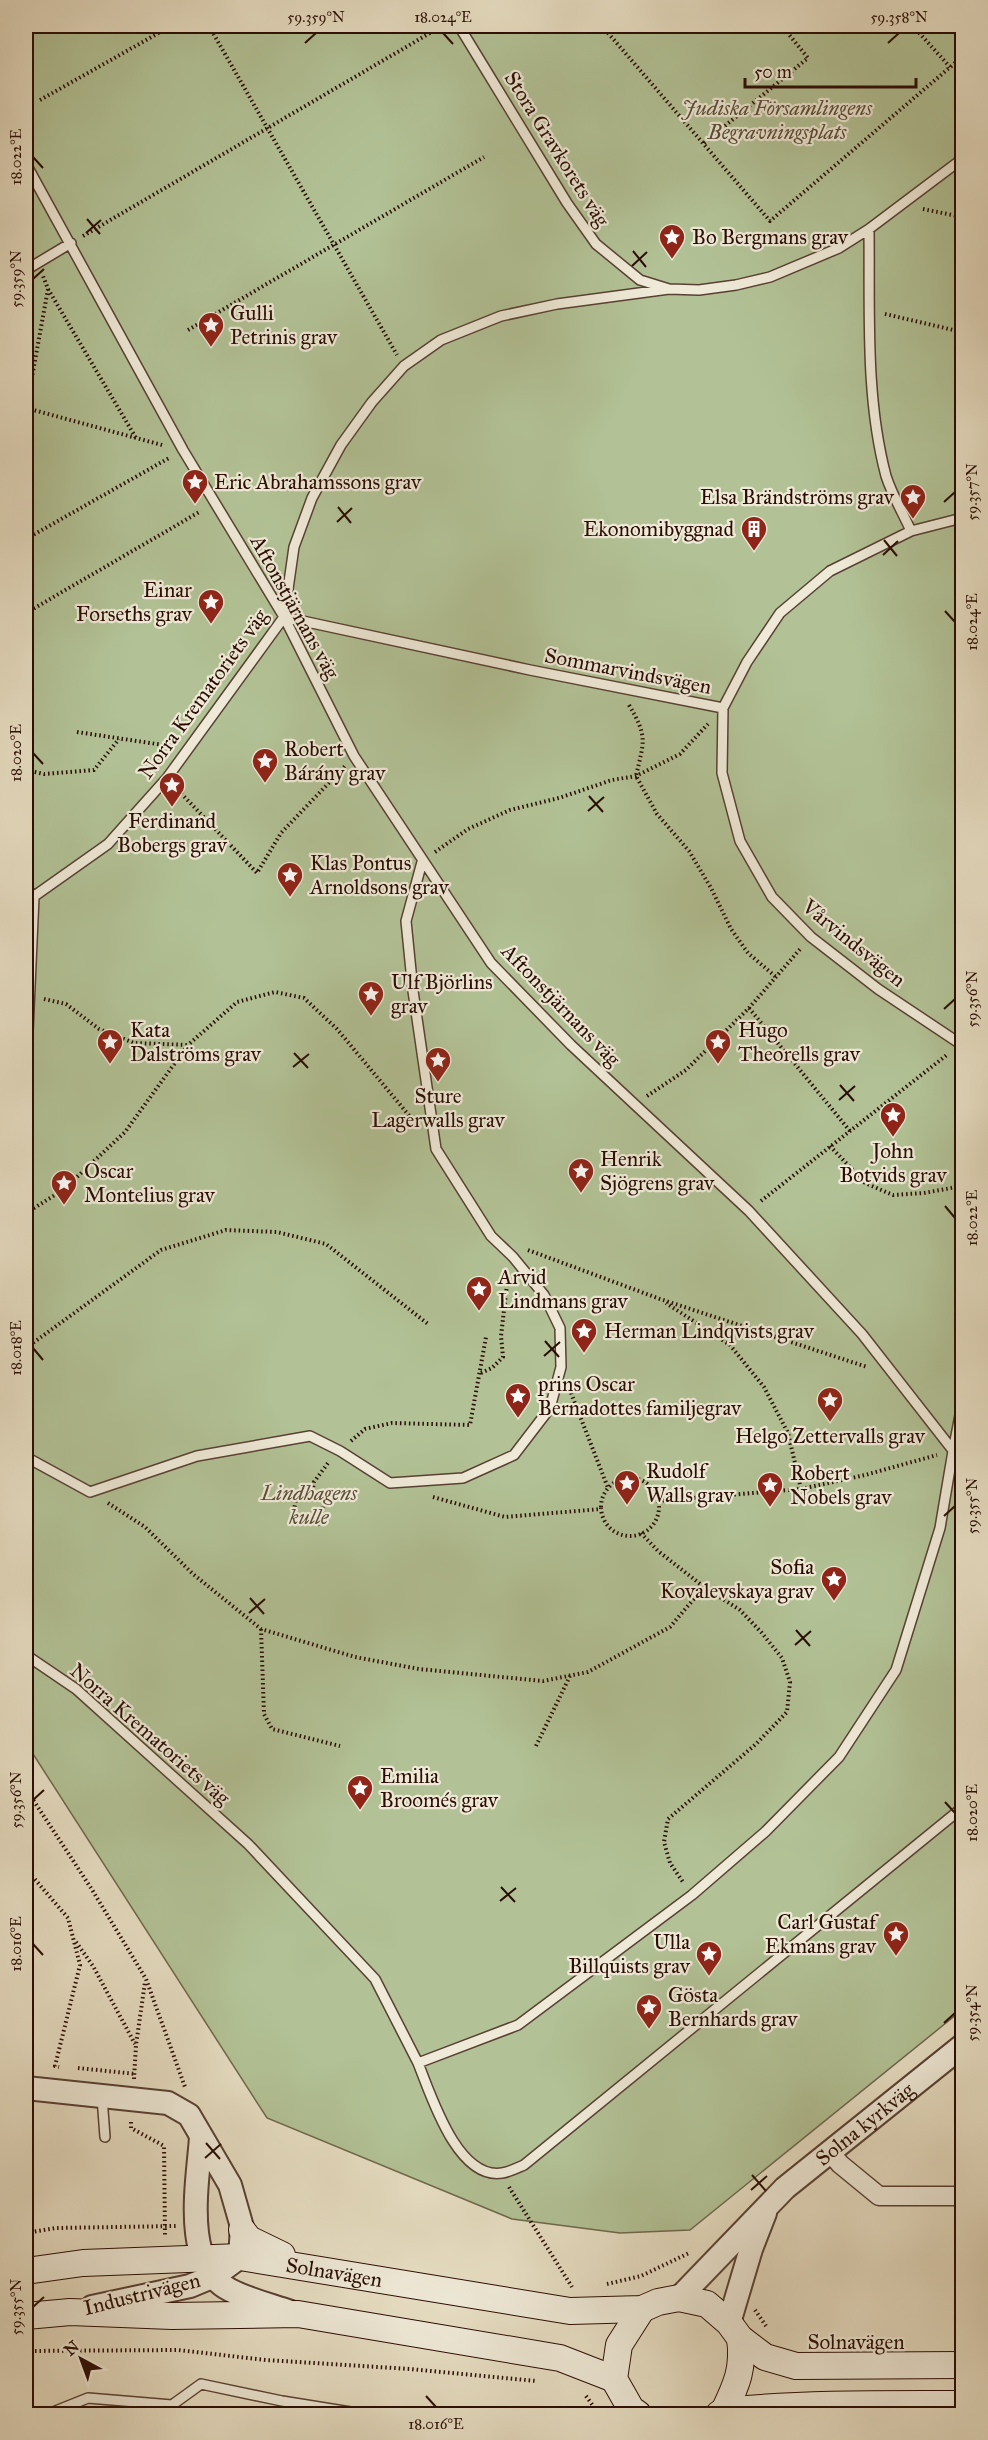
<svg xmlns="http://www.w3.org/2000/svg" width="988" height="2440" font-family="'IM FELL Great Primer',serif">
  <rect width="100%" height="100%" fill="#e7dec3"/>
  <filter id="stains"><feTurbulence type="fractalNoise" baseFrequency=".00333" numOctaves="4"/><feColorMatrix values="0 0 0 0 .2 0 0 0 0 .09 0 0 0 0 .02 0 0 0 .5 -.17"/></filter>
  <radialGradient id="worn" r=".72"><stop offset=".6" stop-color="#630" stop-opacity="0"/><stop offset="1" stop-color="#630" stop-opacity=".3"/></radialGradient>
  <path fill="#b2c296" stroke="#6e674c" stroke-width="1.5" d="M26 26H962V2010L690 2230 620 2233 512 2219 267 2118 26 1743Z"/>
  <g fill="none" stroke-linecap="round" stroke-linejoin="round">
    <g stroke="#584033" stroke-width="12">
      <path id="service" d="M459 26 567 203 596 244 640 280 669 289 699 290 736 285 770 277 839 248 869 229 962 159
        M26 164 183 450 284 617 354 756 491 963 571 1045 749 1211 862 1334 962 1462
        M869 229C870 311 865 397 886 476 892 495 903 513 911 531
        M26 270 71 243
        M284 617 530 670 723 708 747 662 780 613 830 571 911 531 962 518
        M723 708 722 773 740 841 772 897 811 937 878 989 962 1045
        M26 888 34 897 26 1076
        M26 902 108 844 167 778 284 617 294 547 312 498 341 445 372 402 404 366 441 340 501 316 557 304 669 289
        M26 1457 90 1492 197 1456 310 1436 340 1451 390 1483 463 1478 514 1455 550 1408 561 1367 560 1328 544 1295 513 1257 491 1236 436 1149 413 991 406 921 422 862
        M26 1655 76 1689 248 1844 375 1979 418 2063 518 2025 692 1895 765 1832 839 1757 896 1670 940 1528 953 1451 962 1405
        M418 2063C431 2095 457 2180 502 2173 509 2172 517 2168 524 2165L962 1808
        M102 2097 105 2137
        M48 2414 88 2398 172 2405 201 2384 282 2401 363 2414"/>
    </g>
    <g stroke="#584033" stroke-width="21">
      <path id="minor" d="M830 2152 840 2164 879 2196H962"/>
    </g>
    <g stroke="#584033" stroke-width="26">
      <g id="tertiary">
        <path d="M26 2088 168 2103 189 2115 230 2185 242 2227 240 2257 214 2276 190 2286 92 2307"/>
        <path d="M201 2137C198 2182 181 2265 230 2290 249 2300 271 2305 291 2312"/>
        <path id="s1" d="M679 2298 785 2188 962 2046"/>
        <path d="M729 2323 751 2249 765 2213"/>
      </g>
    </g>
    <g stroke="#290c03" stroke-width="28">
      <g id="secondary">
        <path d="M242 2230 249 2239 282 2255"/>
        <path id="s2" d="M26 2271 83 2263 240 2257 570 2311 642 2309 658 2302 679 2298 707 2304 729 2323 740 2338 765 2357 796 2366 962 2365"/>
        <path d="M26 2316 70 2312 172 2316 298 2314 560 2358 614 2379"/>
        <path d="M724 2411C737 2384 744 2368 740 2338"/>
        <path d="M638 2414 631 2409 614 2379 619 2345 642 2309"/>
        <path d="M719 2414 724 2411C804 2403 883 2404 962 2404"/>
      </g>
    </g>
    <path stroke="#290c03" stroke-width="4" stroke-dasharray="1.5 3" stroke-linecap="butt" d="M209 26 397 355
      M602 26 770 221 962 57
      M913 26 950 67
      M40 100 171 26
      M704 143 808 58 782 26
      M923 209 962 217
      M83 236 442 26
      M48 289 136 438
      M885 314 962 332
      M188 330 484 157
      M26 408 162 445
      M26 410 48 289 43 276
      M26 539 169 458
      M26 613 201 511
      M629 705C648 737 644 741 636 776L657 814 689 851 711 888 731 929 748 953 776 977
      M77 732 170 746
      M26 770 44 774 94 770 119 739
      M178 790 257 873 281 833 345 766
      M435 852 468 829 510 810 559 798 612 780 636 776 680 754 708 724
      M44 999 66 1004 99 1029 134 1043 188 1045
      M749 1008 850 1131
      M647 1096 686 1070 749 1008 801 948
      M830 1146 865 1183 893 1195 924 1193 962 1186
      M761 1201 948 1054
      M26 1213 63 1190 125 1132 188 1045 237 1002 275 992 304 998 337 1029 417 1125
      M528 1250 660 1299 867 1367
      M26 1348 161 1250 226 1230 277 1232 326 1244 428 1324
      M481 1373 492 1368 503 1357 501 1336 508 1276
      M571 1393 608 1488
      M351 1441 365 1429 392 1423 470 1425 486 1337
      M601 1507a29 29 0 1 1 58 0a29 29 0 1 1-58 0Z
      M801 1489 865 1475 937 1455
      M297 1494 324 1498 320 1524 292 1519Z
      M312 1496 314 1482 328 1463
      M433 1497 505 1517 601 1509
      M658 1501 801 1489 788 1433 764 1387 730 1345 666 1303
      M108 1503 145 1527 193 1574 261 1629 355 1657 419 1669 543 1681 588 1672 670 1627 704 1587 740 1610 761 1632 782 1658 790 1682 787 1712 756 1744 668 1819 664 1842 670 1863 683 1882
      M641 1533 658 1551 704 1587
      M261 1629 264 1714 272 1729 340 1746
      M536 1746 570 1676
      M26 1789 91 1888 146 1979 185 2087
      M26 1869 68 1918 80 1965 55 2066 59 2067
      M76 1942 93 1966 135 2044
      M78 2068 136 2074
      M134 2079 136 2045 145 1982
      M131 2122V2128L164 2146 165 2236
      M509 2187 572 2287
      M26 2233 56 2228 176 2226
      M607 2284 641 2276 689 2253
      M755 2310 766 2326
      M26 2351 178 2350 266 2360 410 2369 536 2381
      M586 2396 599 2414"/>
    <use href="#service" stroke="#efead8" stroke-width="9"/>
    <use href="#minor" stroke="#efead8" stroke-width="18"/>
    <use href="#tertiary" stroke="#efead8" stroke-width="22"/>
    <use href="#secondary" stroke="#efead8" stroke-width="26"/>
  </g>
  <path fill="none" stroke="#290c03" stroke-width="2" d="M443 33 453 44M305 43 316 33M888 43 899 33M33 157 43 168M87 219 100 234M86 233 101 220M633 251 646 267M632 266 647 252M33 279 44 269M944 502 955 492M338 507 351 523M337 522 352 508M884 540 897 556M883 555 898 541M945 611 955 622M33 753 43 764M589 796 603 812M588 811 604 797M944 1009 955 999M294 1053 308 1068M293 1067 309 1054M840 1085 854 1101M839 1100 855 1086M945 1206 955 1218M545 1341 559 1357M33 1348 43 1360M544 1356 560 1342M944 1516 955 1506M250 1598 264 1614M249 1613 265 1599M796 1630 810 1646M795 1645 811 1631M33 1800 44 1790M945 1802 955 1813M501 1887 515 1902M500 1901 516 1888M33 1944 43 1955M944 2023 955 2013M206 2143 220 2159M205 2158 221 2144M752 2175 766 2191M751 2190 767 2176M33 2307 44 2297M426 2396 436 2407"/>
  <defs>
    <g id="sight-pin" transform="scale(1.35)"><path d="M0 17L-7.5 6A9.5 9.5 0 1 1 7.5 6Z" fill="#8f2418" stroke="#efead8"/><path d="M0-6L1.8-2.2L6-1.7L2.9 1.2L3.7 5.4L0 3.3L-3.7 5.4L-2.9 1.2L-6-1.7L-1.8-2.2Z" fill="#fff"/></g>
    <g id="building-pin" transform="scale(1.35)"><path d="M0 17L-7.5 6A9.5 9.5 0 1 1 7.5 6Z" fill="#8f2418" stroke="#efead8"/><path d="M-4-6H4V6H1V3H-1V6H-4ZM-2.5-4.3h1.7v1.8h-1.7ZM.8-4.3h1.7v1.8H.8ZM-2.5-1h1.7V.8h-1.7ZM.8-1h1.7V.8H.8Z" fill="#fff"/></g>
  </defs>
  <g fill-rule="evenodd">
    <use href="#sight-pin" x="672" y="237"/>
    <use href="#sight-pin" x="211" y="325"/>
    <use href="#sight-pin" x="195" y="482"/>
    <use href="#sight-pin" x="913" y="497"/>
    <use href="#building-pin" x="754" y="529"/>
    <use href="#sight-pin" x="211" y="602"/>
    <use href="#sight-pin" x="265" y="761"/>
    <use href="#sight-pin" x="172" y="785"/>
    <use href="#sight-pin" x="290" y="875"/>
    <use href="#sight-pin" x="371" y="994"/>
    <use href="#sight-pin" x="110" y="1042"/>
    <use href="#sight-pin" x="718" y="1042"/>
    <use href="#sight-pin" x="438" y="1060"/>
    <use href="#sight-pin" x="893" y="1115"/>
    <use href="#sight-pin" x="581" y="1171"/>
    <use href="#sight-pin" x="64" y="1183"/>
    <use href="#sight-pin" x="479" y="1289"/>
    <use href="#sight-pin" x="584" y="1331"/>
    <use href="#sight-pin" x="518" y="1396"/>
    <use href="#sight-pin" x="830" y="1400"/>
    <use href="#sight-pin" x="627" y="1483"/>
    <use href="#sight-pin" x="770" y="1485"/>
    <use href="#sight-pin" x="834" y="1579"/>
    <use href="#sight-pin" x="360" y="1788"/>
    <use href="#sight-pin" x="896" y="1934"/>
    <use href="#sight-pin" x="709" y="1954"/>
    <use href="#sight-pin" x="649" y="2007"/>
  </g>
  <g text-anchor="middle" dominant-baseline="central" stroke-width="4.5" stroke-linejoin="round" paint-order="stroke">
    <g font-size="21" font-style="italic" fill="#594c36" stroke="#efead8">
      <text x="777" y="108">Judiska Församlingens<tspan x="777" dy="24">Begravningsplats</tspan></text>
      <text x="309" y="1493">Lindhagens<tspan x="309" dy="24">kulle</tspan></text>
    </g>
    <g font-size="21" fill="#290c03" stroke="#efead8">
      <text transform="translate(557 149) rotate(58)">Stora Gravkorets väg</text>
      <text transform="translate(295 607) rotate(61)">Aftonstjärnans väg</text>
      <text transform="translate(628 671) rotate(11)">Sommarvindsvägen</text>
      <text transform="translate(203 694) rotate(-54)">Norra Krematoriets väg</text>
      <text transform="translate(854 943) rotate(39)">Vårvindsvägen</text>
      <text transform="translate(561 1005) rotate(46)">Aftonstjärnans väg</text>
      <text transform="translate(150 1734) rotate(41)">Norra Krematoriets väg</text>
      <text stroke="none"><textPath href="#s1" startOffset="255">Solna kyrkväg</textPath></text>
      <text stroke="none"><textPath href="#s2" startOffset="310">Solnavägen</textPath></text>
      <text transform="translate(142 2294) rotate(-14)">Industrivägen</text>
      <text x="856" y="2342">Solnavägen</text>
    </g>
    <g font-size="21" fill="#290c03" stroke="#efead8" text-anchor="start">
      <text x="692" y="237">Bo Bergmans grav</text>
      <text x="230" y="313">Gulli<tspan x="230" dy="24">Petrinis grav</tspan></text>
      <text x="214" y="482">Eric Abrahamssons grav</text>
      <text x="894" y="497" text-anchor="end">Elsa Brändströms grav</text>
      <text x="734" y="529" text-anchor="end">Ekonomibyggnad</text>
      <text x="192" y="590" text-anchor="end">Einar<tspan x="192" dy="24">Forseths grav</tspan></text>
      <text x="284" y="749">Robert<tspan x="284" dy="24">Bárány grav</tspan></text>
      <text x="172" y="821" text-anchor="middle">Ferdinand<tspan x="172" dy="24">Bobergs grav</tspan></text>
      <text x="310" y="863">Klas Pontus<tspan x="310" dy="24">Arnoldsons grav</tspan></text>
      <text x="391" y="982">Ulf Björlins<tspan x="391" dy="24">grav</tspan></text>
      <text x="130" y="1030">Kata<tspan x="130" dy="24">Dalströms grav</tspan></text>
      <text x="738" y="1030">Hugo<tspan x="738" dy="24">Theorells grav</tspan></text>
      <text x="438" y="1096" text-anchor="middle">Sture<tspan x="438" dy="24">Lagerwalls grav</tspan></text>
      <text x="893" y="1151" text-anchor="middle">John<tspan x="893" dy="24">Botvids grav</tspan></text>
      <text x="600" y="1159">Henrik<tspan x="600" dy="24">Sjögrens grav</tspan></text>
      <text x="84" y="1171">Oscar<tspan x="84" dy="24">Montelius grav</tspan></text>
      <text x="498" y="1277">Arvid<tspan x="498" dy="24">Lindmans grav</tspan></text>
      <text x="604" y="1331">Herman Lindqvists grav</text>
      <text x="538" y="1384">prins Oscar<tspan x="538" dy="24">Bernadottes familjegrav</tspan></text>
      <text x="830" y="1436" text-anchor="middle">Helgo Zettervalls grav</text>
      <text x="646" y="1471">Rudolf<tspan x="646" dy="24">Walls grav</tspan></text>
      <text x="790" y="1473">Robert<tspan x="790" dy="24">Nobels grav</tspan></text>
      <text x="814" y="1567" text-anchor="end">Sofia<tspan x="814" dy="24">Kovalevskaya grav</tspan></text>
      <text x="380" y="1776">Emilia<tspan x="380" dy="24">Broomés grav</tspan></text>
      <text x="876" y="1922" text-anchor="end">Carl Gustaf<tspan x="876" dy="24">Ekmans grav</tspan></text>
      <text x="690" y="1942" text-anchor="end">Ulla<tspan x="690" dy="24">Billquists grav</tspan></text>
      <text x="668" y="1995">Gösta<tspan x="668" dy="24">Bernhards grav</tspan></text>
    </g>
  </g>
  <rect width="988" height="2440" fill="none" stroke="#e7dec3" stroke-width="66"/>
  <g transform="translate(81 2359) rotate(319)" stroke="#efead8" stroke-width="4.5" paint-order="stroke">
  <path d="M0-4.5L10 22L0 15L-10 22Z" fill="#290c03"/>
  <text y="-9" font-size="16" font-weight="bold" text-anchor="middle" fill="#290c03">N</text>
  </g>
  <path d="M745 78v9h171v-9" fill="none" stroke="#290c03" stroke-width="3"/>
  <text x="754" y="78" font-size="18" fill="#290c03" stroke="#efead8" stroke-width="4.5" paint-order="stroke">50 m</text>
  <rect x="33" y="33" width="922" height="2374" fill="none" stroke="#290c03" stroke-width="2"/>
  <g font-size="15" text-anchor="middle" fill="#290c03">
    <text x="316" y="22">59.359°N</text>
    <text x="443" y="22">18.024°E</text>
    <text x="899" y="22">59.358°N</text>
    <text transform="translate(16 157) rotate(-90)" y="5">18.022°E</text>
    <text transform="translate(16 279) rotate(-90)" y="5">59.359°N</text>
    <text transform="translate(972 492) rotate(-90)" y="5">59.357°N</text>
    <text transform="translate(972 622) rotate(-90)" y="5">18.024°E</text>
    <text transform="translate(16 753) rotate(-90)" y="5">18.020°E</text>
    <text transform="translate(972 999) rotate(-90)" y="5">59.356°N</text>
    <text transform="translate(972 1218) rotate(-90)" y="5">18.022°E</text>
    <text transform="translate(16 1348) rotate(-90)" y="5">18.018°E</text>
    <text transform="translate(972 1506) rotate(-90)" y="5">59.355°N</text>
    <text transform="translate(16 1800) rotate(-90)" y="5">59.356°N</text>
    <text transform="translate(972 1813) rotate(-90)" y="5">18.020°E</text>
    <text transform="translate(16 1944) rotate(-90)" y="5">18.016°E</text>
    <text transform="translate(972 2013) rotate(-90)" y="5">59.354°N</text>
    <text transform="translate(16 2307) rotate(-90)" y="5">59.355°N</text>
    <text x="436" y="2429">18.016°E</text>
  </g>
  <rect width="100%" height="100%" filter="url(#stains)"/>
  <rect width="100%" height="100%" fill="url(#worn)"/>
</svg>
